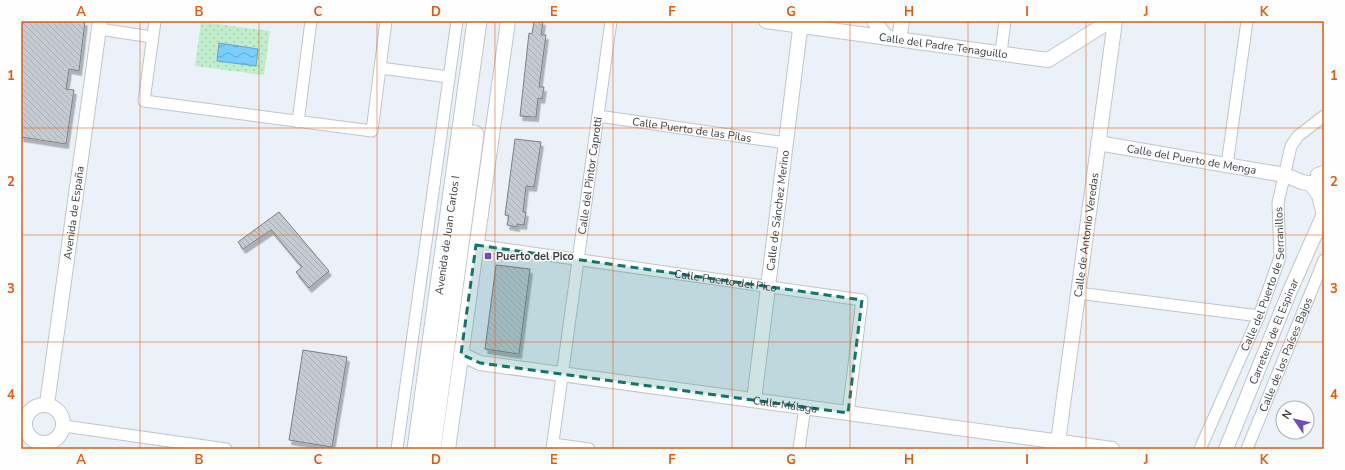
<svg xmlns="http://www.w3.org/2000/svg" width="1345" height="470" font-family="'Nunito Sans',sans-serif">
  <defs>
    <pattern id="park-dots" width="8" height="8" patternUnits="userSpaceOnUse"><rect width="8" height="8" fill="#c0edca"/><path d="M2 2h.1M6 6h.1" fill="none" stroke="#a6ccaf" stroke-width="1.8" stroke-linecap="round"/></pattern>
    <pattern id="water-waves" width="16" height="10" patternUnits="userSpaceOnUse"><rect width="16" height="10" fill="#78ceff"/><path d="M0 5q4-4 8 0t8 0" fill="none" stroke="#64a8d0"/></pattern>
    <pattern id="building-back-hatch" width="6" height="6" patternUnits="userSpaceOnUse"><rect width="6" height="6" fill="#c5cbd3"/><path d="M-1 5l2 2M0 0l6 6M5-1l2 2" fill="none" stroke="#aaafb6"/></pattern>
    <filter id="shadow"><feDropShadow dx="2.5" dy="4.5" stdDeviation="0" flood-color="#0004"/></filter>
  </defs>
  <rect width="100%" height="100%" fill="#ebf1f9"/>
  <path fill="url(#park-dots)" d="M201 22 270 31 264 75 195 66Z"/>
  <path fill="url(#water-waves)" stroke="#66a2c6" d="M219 43 258 49 256 66 217 61Z"/>
  <path fill="url(#building-back-hatch)" stroke="#7a8087" filter="url(#shadow)" d="M21 21H85L79 71 69 69 66 89 74 90 66 144 21 137Z
    M534 21H543L541 35H546L539 87H544L542 99 538 98 536 117 520 116 529 33 532 34Z
    M515 139 541 142 534 187 526 186 523 212H526L524 225 517 224V227L507 225 509 216 505 215Z
    M279 212 329 271 309 288 296 272 302 267 271 230 243 249 238 242Z
    M496 265 530 269 519 354 485 349Z
    M303 350 347 357 332 447 289 440Z"/>
  <g fill="none" stroke-linecap="round" stroke-linejoin="round">
    <g stroke="#bfc5cd" stroke-width="13">
      <g id="minor">
        <path d="M155 21 144 101 372 131 386 21"/>
        <path d="M99 29 152 37"/>
        <path d="M1001 53 1005 21"/>
        <path d="M380 68 449 77"/>
        <path id="s1" d="M598 116 786 143"/>
        <path d="M298 122 311 21"/>
        <path d="M1227 165 1247 21"/>
        <path id="s2" d="M476 245 862 300 848 413"/>
        <path d="M1078 293 1259 316"/>
        <path d="M64 426 226 449"/>
        <path d="M553 444 589 449"/>
        <path d="M397 449 457 21"/>
        <path id="s3" d="M552 449 611 21"/>
        <path d="M799 449 805 407"/>
        <path id="s4" d="M1200 449 1259 316 1280 257 1278 203 1291 146 1298 136 1324 116"/>
        <path id="s5" d="M1247 449 1324 260"/>
      </g>
    </g>
    <g stroke="#bfc5cd" stroke-width="16">
      <g id="tertiary">
        <path id="s6" d="M766 21 1048 60 1110 21"/>
        <path d="M874 21 887 38"/>
        <path d="M899 39 902 21"/>
        <path id="s7" d="M1098 143 1285 175 1302 182 1324 186"/>
        <path d="M1318 175 1324 173"/>
        <path d="M1310 183 1319 195 1324 215"/>
        <path id="s8" d="M461 354 480 363 1112 449"/>
        <path id="s9" d="M754 400 801 21"/>
        <path id="s10" d="M47 404 100 21"/>
        <circle cx="44" cy="424" r="19"/>
        <path d="M448 449 508 21"/>
        <path id="s11" d="M1057 449 1115 21"/>
        <path id="s12" d="M1226 449 1289 293 1324 214"/>
      </g>
    </g>
    <g stroke="#bfc5cd" stroke-width="21">
      <g id="trunk">
        <path id="s13" d="M417 449 477 21"/>
        <path d="M431 449 474 135"/>
      </g>
    </g>
    <use href="#minor" stroke="#fff" stroke-width="11"/>
    <use href="#tertiary" stroke="#fff" stroke-width="14"/>
    <use href="#trunk" stroke="#fff" stroke-width="19"/>
  </g>
  <path fill="#0f766e" fill-opacity="0.2" stroke="#0f766e" stroke-width="3" stroke-dasharray="8 5" stroke-linejoin="round" d="M476 245 862 300 848 413 480 363 461 354Z"/>
  <path fill="none" stroke="#e8590c" stroke-width="1" stroke-opacity="0.55" d="M140 21V449M259 21V449M377 21V449M495 21V449M613 21V449M732 21V449M850 21V449M968 21V449M1086 21V449M1205 21V449M21 128H1324M21 235H1324M21 342H1324"/>
  <rect fill="#7348c1" stroke="#fefefe" stroke-width="1.5" x="484" y="252" width="8" height="8" rx="2"/>
  <g text-anchor="middle" dominant-baseline="central" stroke-width="3" stroke-linejoin="round" paint-order="stroke">
    <g font-size="11" fill="#3b3d40" stroke="#fefefe">
      <text stroke="none"><textPath href="#s6" startOffset="179">Calle del Padre Tenaguillo</textPath></text>
      <text stroke="none"><textPath href="#s1" startOffset="95">Calle Puerto de las Pilas</textPath></text>
      <text stroke="none"><textPath href="#s7" startOffset="95">Calle del Puerto de Menga</textPath></text>
      <text stroke="none"><textPath href="#s3" startOffset="276">Calle del Pintor Caprotti</textPath></text>
      <text stroke="none"><textPath href="#s9" startOffset="191">Calle de Sánchez Merino</textPath></text>
      <text stroke="none"><textPath href="#s10" startOffset="193">Avenida de España</textPath></text>
      <text stroke="none"><textPath href="#s13" startOffset="216">Avenida de Juan Carlos I</textPath></text>
      <text stroke="none"><textPath href="#s11" startOffset="216">Calle de Antonio Veredas</textPath></text>
      <text stroke="none"><textPath href="#s4" startOffset="183">Calle del Puerto de Serranillos</textPath></text>
      <text stroke="none"><textPath href="#s2" startOffset="252">Calle Puerto del Pico</textPath></text>
      <text stroke="none"><textPath href="#s12" startOffset="127">Carretera de El Espinar</textPath></text>
      <text stroke="none"><textPath href="#s5" startOffset="102">Calle de los Países Bajos</textPath></text>
      <text stroke="none"><textPath href="#s8" startOffset="329">Calle Málaga</textPath></text>
    </g>
    <g font-size="11" font-weight="bold" fill="#3b3d40" stroke="#fefefe" text-anchor="start">
      <text x="496" y="256">Puerto del Pico</text>
    </g>
  </g>
  <rect width="1345" height="470" fill="none" stroke="#fefefe" stroke-width="44"/>
  <g transform="translate(1295 420) rotate(304)"><circle r="19" fill="#fefefe" stroke="#b0b1b2"/>
  <path d="M0-3L7 15L0 10L-7 15Z" fill="#7348c1"/>
  <text y="-6" font-size="11" font-weight="bold" text-anchor="middle" fill="#3b3d40">N</text>
  </g>
  <rect x="22" y="22" width="1301" height="426" fill="none" stroke="#e8590c" stroke-width="1.5"/>
  <g font-size="13" text-anchor="middle" font-weight="bold" fill="#e8590c">
    <text x="81" y="16">A</text>
    <text x="199" y="16">B</text>
    <text x="318" y="16">C</text>
    <text x="436" y="16">D</text>
    <text x="554" y="16">E</text>
    <text x="672" y="16">F</text>
    <text x="791" y="16">G</text>
    <text x="909" y="16">H</text>
    <text x="1027" y="16">I</text>
    <text x="1146" y="16">J</text>
    <text x="1264" y="16">K</text>
    <text x="11" y="80">1</text>
    <text x="1334" y="80">1</text>
    <text x="11" y="186">2</text>
    <text x="1334" y="186">2</text>
    <text x="11" y="293">3</text>
    <text x="1334" y="293">3</text>
    <text x="11" y="399">4</text>
    <text x="1334" y="399">4</text>
    <text x="81" y="464">A</text>
    <text x="199" y="464">B</text>
    <text x="318" y="464">C</text>
    <text x="436" y="464">D</text>
    <text x="554" y="464">E</text>
    <text x="672" y="464">F</text>
    <text x="791" y="464">G</text>
    <text x="909" y="464">H</text>
    <text x="1027" y="464">I</text>
    <text x="1146" y="464">J</text>
    <text x="1264" y="464">K</text>
  </g>
</svg>
